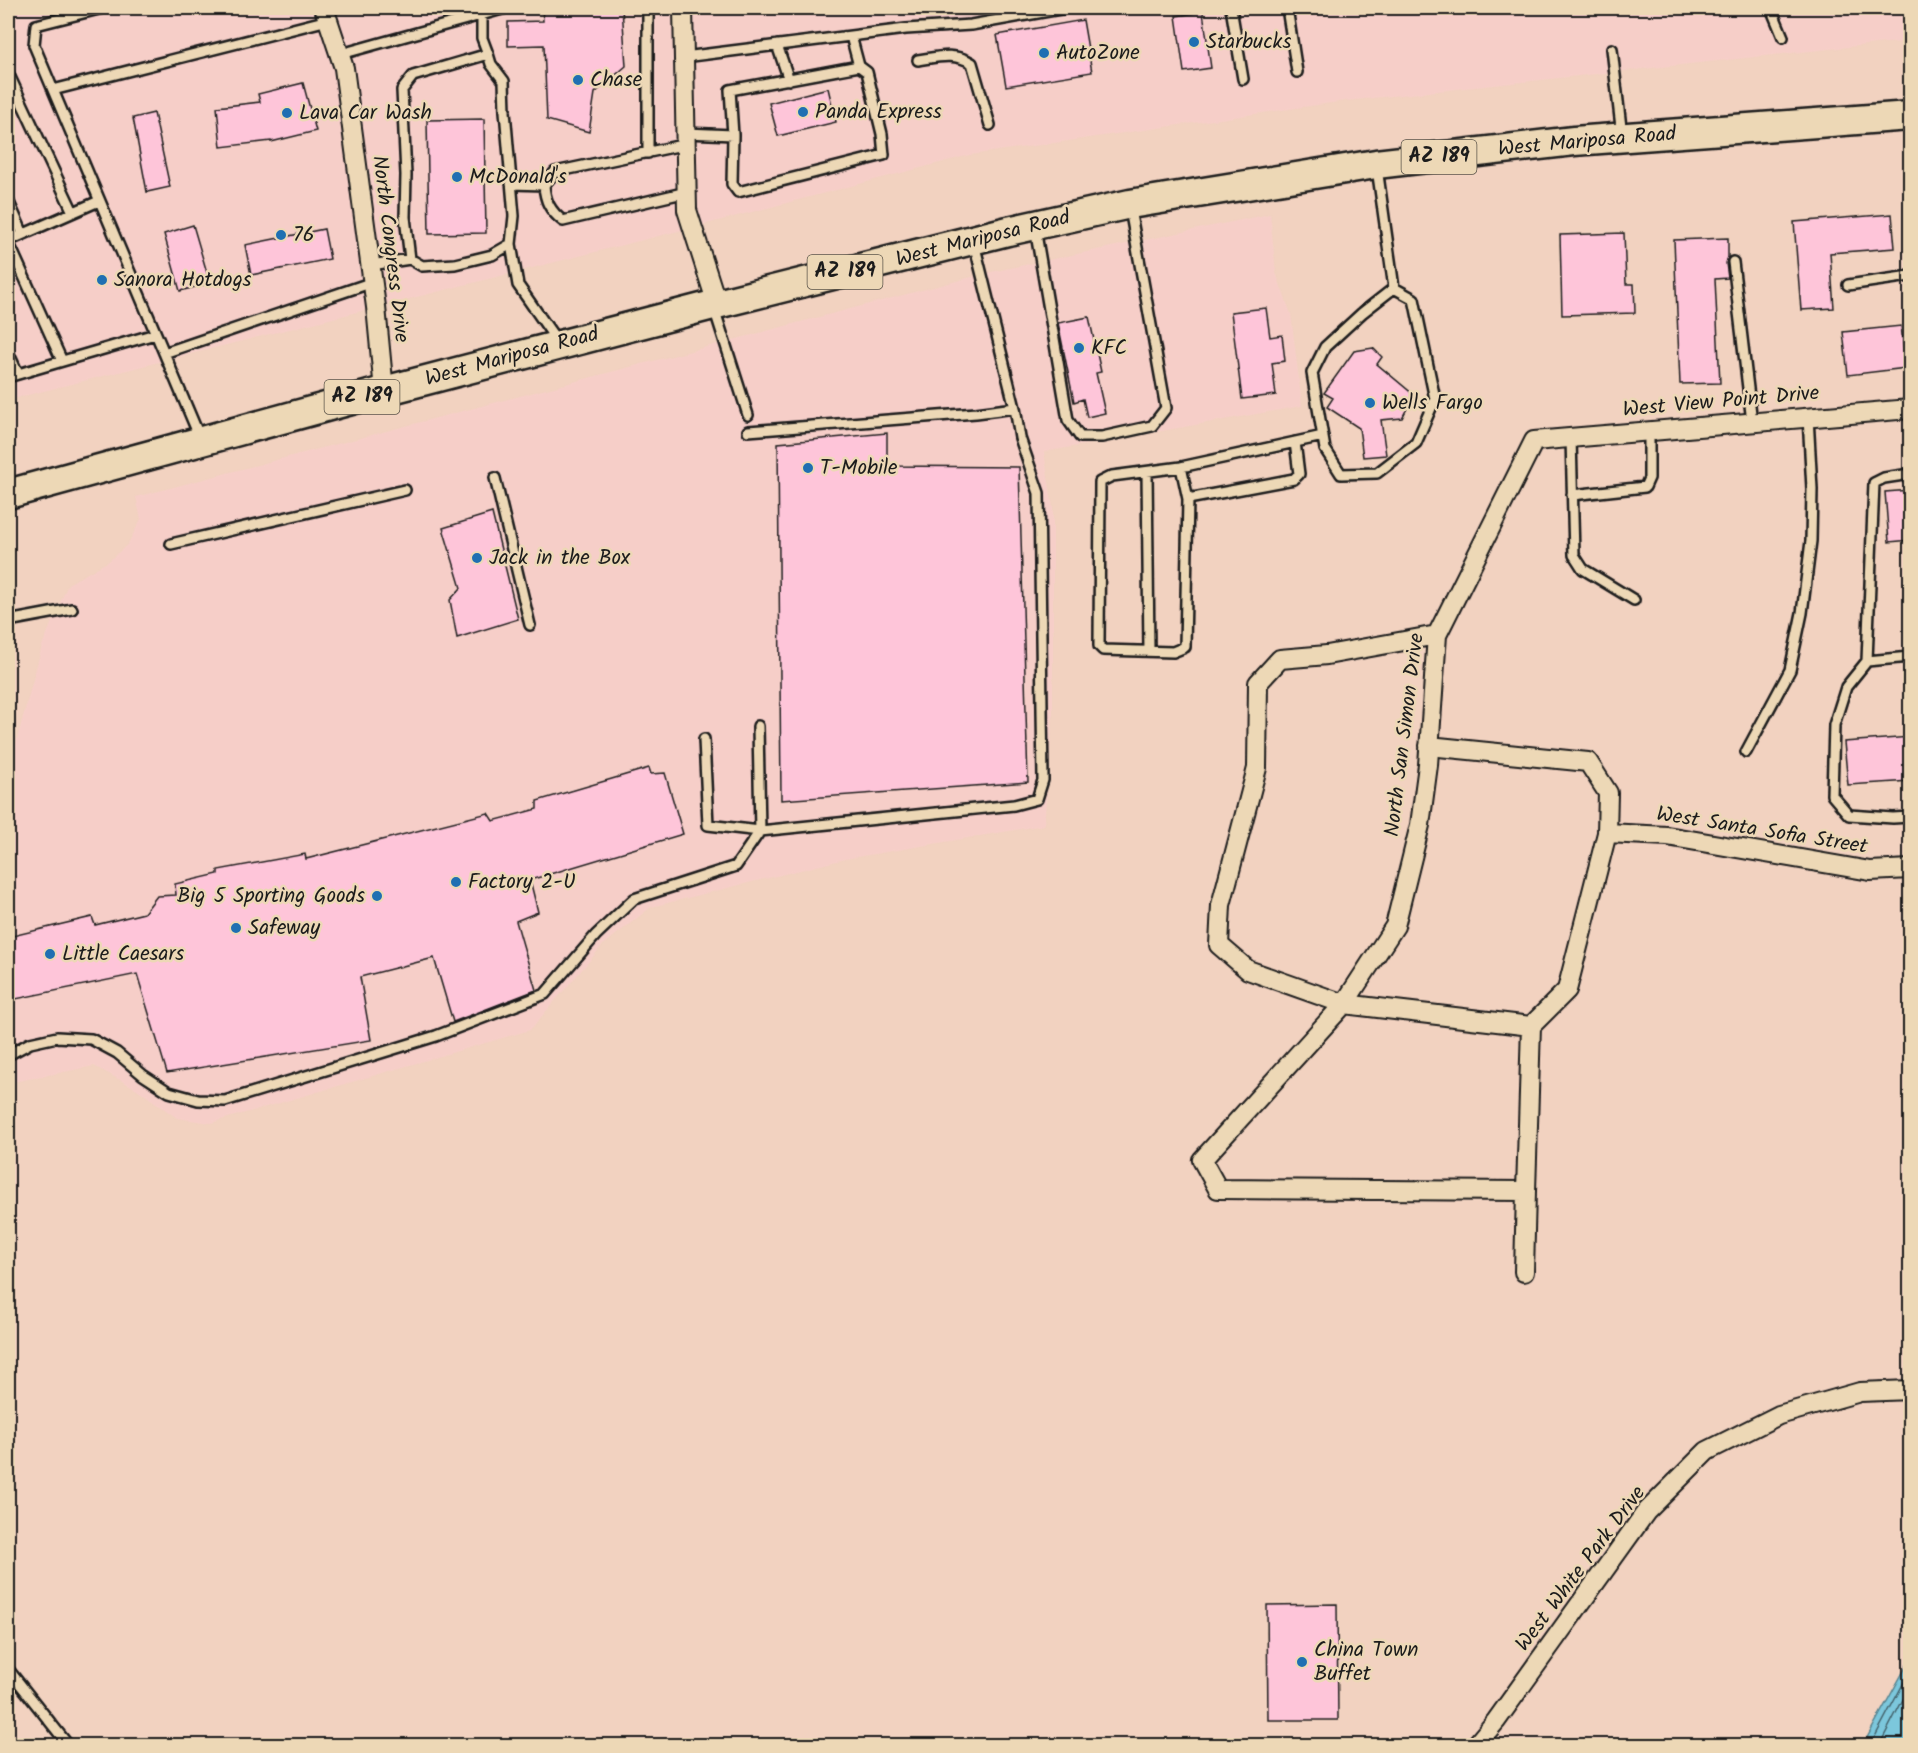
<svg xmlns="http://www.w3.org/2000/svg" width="1918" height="1753" font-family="Kalam,sans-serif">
  <rect width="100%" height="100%" fill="#f2d2c0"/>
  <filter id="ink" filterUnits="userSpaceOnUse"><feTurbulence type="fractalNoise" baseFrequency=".0167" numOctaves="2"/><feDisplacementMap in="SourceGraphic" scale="12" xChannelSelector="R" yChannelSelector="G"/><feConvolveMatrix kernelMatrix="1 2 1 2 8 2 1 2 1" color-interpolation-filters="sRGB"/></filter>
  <g filter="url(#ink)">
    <path fill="#f6cec8" d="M8 8H1910V42L1885 43 1345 101 970 155 714 222 8 400Z
      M1270 214 1276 273 1291 314 1302 406 1044 452 1053 508V713L1044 825 845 859 651 907 603 945 530 1030 211 1123 177 1118 137 1089 94 1066 8 1083V773L42 646 68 584 109 561 128 544 141 519 136 497 991 272Z"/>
    <path fill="#7cc7dc" stroke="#56838f" stroke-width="1.5" d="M1910 1656V1745H1863L1907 1665Z"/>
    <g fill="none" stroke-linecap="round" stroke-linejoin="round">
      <path stroke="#426069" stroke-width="1.5" d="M1870 1746 1910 1671
        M1879 1746 1910 1686"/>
    </g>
    <path fill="#fec5d9" stroke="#1c1c1c" stroke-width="1.5" d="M542 8H622L626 66 595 93 589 132 547 120 544 45 508 46V22L543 21Z
      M1203 12 1211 68 1184 72 1176 16Z
      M1083 20 1092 72 1006 86 997 35Z
      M303 83 316 131 271 142V141L221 147 217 107 260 102 258 94Z
      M828 88 836 122 778 136 769 103Z
      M154 113 170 187 147 192 133 118Z
      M484 119 486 233 429 234 427 120Z
      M1892 214 1895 248 1830 253 1834 308 1801 310 1794 222Z
      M193 225 210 283 180 291 164 234Z
      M324 229 330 259 251 275 245 245Z
      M1624 233 1626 284H1634L1635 313 1562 315 1560 235Z
      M1728 238V257L1726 263 1728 278 1715 279 1720 383 1680 384 1674 240Z
      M1266 308 1270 337 1282 335 1285 361 1272 363 1276 395 1242 399 1231 312Z
      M1089 317 1101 372 1096 373 1105 413 1087 417 1083 399 1074 402 1058 323Z
      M1901 326 1906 368 1848 375 1843 332Z
      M1373 348 1382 357 1377 364 1414 395 1402 418 1381 420 1386 455 1363 457 1359 428 1327 407 1333 398 1324 393 1354 351Z
      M887 433V466L1019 467 1028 782 781 800 778 443Z
      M1911 490V540L1889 542 1885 492Z
      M492 513 518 619 457 638 450 600 461 588 443 528Z
      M1911 737V781L1848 785 1844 742Z
      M649 768 651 774 665 773 683 834 530 880 538 912 516 921 536 990 453 1022 434 958 360 977 371 1040 167 1073 137 974 11 1000 8 992V937L92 917 95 925 144 913 157 896 176 895 175 884 218 874V870L305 854 306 859 488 813 493 821 537 809V801Z
      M1337 1604 1338 1720H1268L1267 1605Z"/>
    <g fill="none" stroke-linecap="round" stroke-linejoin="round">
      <g stroke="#1c1c1c" stroke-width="14">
        <path id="lane" d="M103 8 36 25 34 45 200 438
          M648 8V153
          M1231 8 1243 79
          M1287 8 1297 72
          M1771 8 1783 37
          M851 36 859 66
          M777 45 789 80
          M1612 49 1622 136
          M341 54 506 8
          M684 57 906 29 971 25 1066 8
          M918 60C938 57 954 52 972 63L990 125
          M8 73 73 212
          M53 90 328 20
          M686 133 733 135 730 90 859 66 867 72 882 134 884 155 738 192 732 184 733 135
          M687 144 555 172 544 185C545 201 550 211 563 221L687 192
          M1377 168 1394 288 1362 313 1325 347 1312 373 1325 449 1341 474 1377 473 1416 443 1435 399 1414 299 1394 288
          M511 184 544 185
          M8 200 23 234
          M1035 228 1068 420 1080 437H1102L1152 426 1166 408 1130 209
          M8 241 62 361
          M8 241 99 201
          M511 244 518 285 557 341
          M410 259 405 217 406 175 402 90 413 76 488 54
          M1733 262 1752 422
          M371 265 410 259 422 266 455 264 492 255 511 244 514 216 505 111 504 81 491 64 488 54 482 38V14
          M1848 285 1910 276
          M714 308 748 415
          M8 352 18 374
          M164 353 373 282
          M8 377 155 334
          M748 431 976 413 1015 408 974 243
          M1571 438 1574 555 1583 569 1634 600
          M1181 467 1188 499 1185 647 1173 652 1103 650 1099 646 1100 482 1112 476 1181 467 1323 436
          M1147 472 1149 651
          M1910 474 1884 478 1874 483 1867 661 1846 687 1834 725 1832 795 1849 815 1893 818 1910 817
          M495 478 530 625
          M1572 495 1645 487 1649 478V431
          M1188 499 1294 479 1299 474 1295 442
          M171 544 405 490
          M8 621 72 609
          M1867 661 1910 657
          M758 726 760 831 1014 805 1037 799 1043 780 1039 493 1020 438 1015 408
          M1746 752 1790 670 1802 613 1811 541 1812 489 1808 417
          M8 1055 30 1043 57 1037 91 1039 117 1053 143 1075 169 1092 198 1100 225 1101 436 1036 545 994 596 935 634 899 736 866 760 831 708 825 704 739
          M8 1669 69 1746"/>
      </g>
      <g stroke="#1c1c1c" stroke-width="22">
        <path id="street" d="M324 8 344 68 376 307 384 391
          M683 8 687 210 717 304
          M1437 635 1327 655 1280 659 1258 683 1257 768 1221 905 1219 945 1248 970 1344 1004 1202 1160 1218 1189 1526 1191 1531 1026
          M1429 746 1588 762 1608 793 1607 833 1567 990 1531 1026
          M1607 833 1667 836 1870 871 1910 869
          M1531 1026 1344 1004 1395 926 1420 825 1428 765 1437 635 1534 441 1910 409
          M1524 1272 1526 1191
          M1475 1746 1496 1721 1646 1512 1707 1451 1779 1415 1860 1392 1910 1390"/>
      </g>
      <g stroke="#1c1c1c" stroke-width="33">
        <path id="primary" d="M8 494 384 391 713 305 1008 231 1130 204 1376 164 1574 141 1910 116"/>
      </g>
      <use href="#lane" stroke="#edd8b6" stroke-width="9"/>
      <use href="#street" stroke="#edd8b6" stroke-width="18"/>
      <use href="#primary" stroke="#edd8b6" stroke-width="28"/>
    </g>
  </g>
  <g fill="#1f6fb2" stroke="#edd8b6" stroke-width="2">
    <circle cx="1194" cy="42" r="6"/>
    <circle cx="1044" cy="53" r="6"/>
    <circle cx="578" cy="80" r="6"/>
    <circle cx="803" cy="112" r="6"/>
    <circle cx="287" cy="113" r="6"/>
    <circle cx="457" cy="177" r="6"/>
    <circle cx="281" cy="235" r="6"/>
    <circle cx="102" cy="280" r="6"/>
    <circle cx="1079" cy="348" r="6"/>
    <circle cx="1370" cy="403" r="6"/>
    <circle cx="808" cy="468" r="6"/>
    <circle cx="477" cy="558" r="6"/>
    <circle cx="456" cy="882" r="6"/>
    <circle cx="377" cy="896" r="6"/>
    <circle cx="236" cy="928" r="6"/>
    <circle cx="50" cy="954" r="6"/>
    <circle cx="1302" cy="1662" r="6"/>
  </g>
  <g text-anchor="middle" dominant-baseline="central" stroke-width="5" stroke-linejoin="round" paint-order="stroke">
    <g fill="#edd8b6" stroke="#5b544a" stroke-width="1.5">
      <rect x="1401.5" y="140" width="75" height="34" rx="4.5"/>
      <rect x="807.5" y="255" width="75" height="34" rx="4.5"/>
      <rect x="324.5" y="380" width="75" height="34" rx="4.5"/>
    </g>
    <g font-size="20" font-weight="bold" fill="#1c1c1c">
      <text x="1439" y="157">AZ 189</text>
      <text x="845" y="272">AZ 189</text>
      <text x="362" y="397">AZ 189</text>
    </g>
    <g font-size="21" fill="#1c1c1c" stroke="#edd8b6" text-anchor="start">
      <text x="1206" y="42">Starbucks</text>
      <text x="1056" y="53">AutoZone</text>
      <text x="590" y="80">Chase</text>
      <text x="815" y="112">Panda Express</text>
      <text x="299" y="113">Lava Car Wash</text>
      <text x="469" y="177">McDonald's</text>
      <text x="293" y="235">76</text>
      <text x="114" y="280">Sanora Hotdogs</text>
      <text x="1091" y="348">KFC</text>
      <text x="1382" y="403">Wells Fargo</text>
      <text x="820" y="468">T-Mobile</text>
      <text x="489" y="558">Jack in the Box</text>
      <text x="468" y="882">Factory 2-U</text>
      <text x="365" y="896" text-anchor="end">Big 5 Sporting Goods</text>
      <text x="248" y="928">Safeway</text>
      <text x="62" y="954">Little Caesars</text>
      <text x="1314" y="1650">China Town<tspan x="1314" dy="24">Buffet</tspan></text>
    </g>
    <g font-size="21" fill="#1c1c1c" stroke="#edd8b6">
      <text transform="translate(1587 142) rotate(-5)">West Mariposa Road</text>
      <text transform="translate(983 239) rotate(-14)">West Mariposa Road</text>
      <text transform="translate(390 249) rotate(83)">North Congress Drive</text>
      <text transform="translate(512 357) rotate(-15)">West Mariposa Road</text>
      <text transform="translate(1721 402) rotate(-5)">West View Point Drive</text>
      <text transform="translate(1405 735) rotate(-83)">North San Simon Drive</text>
      <text transform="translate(1762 831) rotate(9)">West Santa Sofia Street</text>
      <text transform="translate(1581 1569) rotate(-53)">West White Park Drive</text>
    </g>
  </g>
  <rect width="1918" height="1753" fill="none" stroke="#edd8b6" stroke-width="30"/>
  <rect x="15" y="15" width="1888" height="1723" fill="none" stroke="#1c1c1c" stroke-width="2" filter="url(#ink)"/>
</svg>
